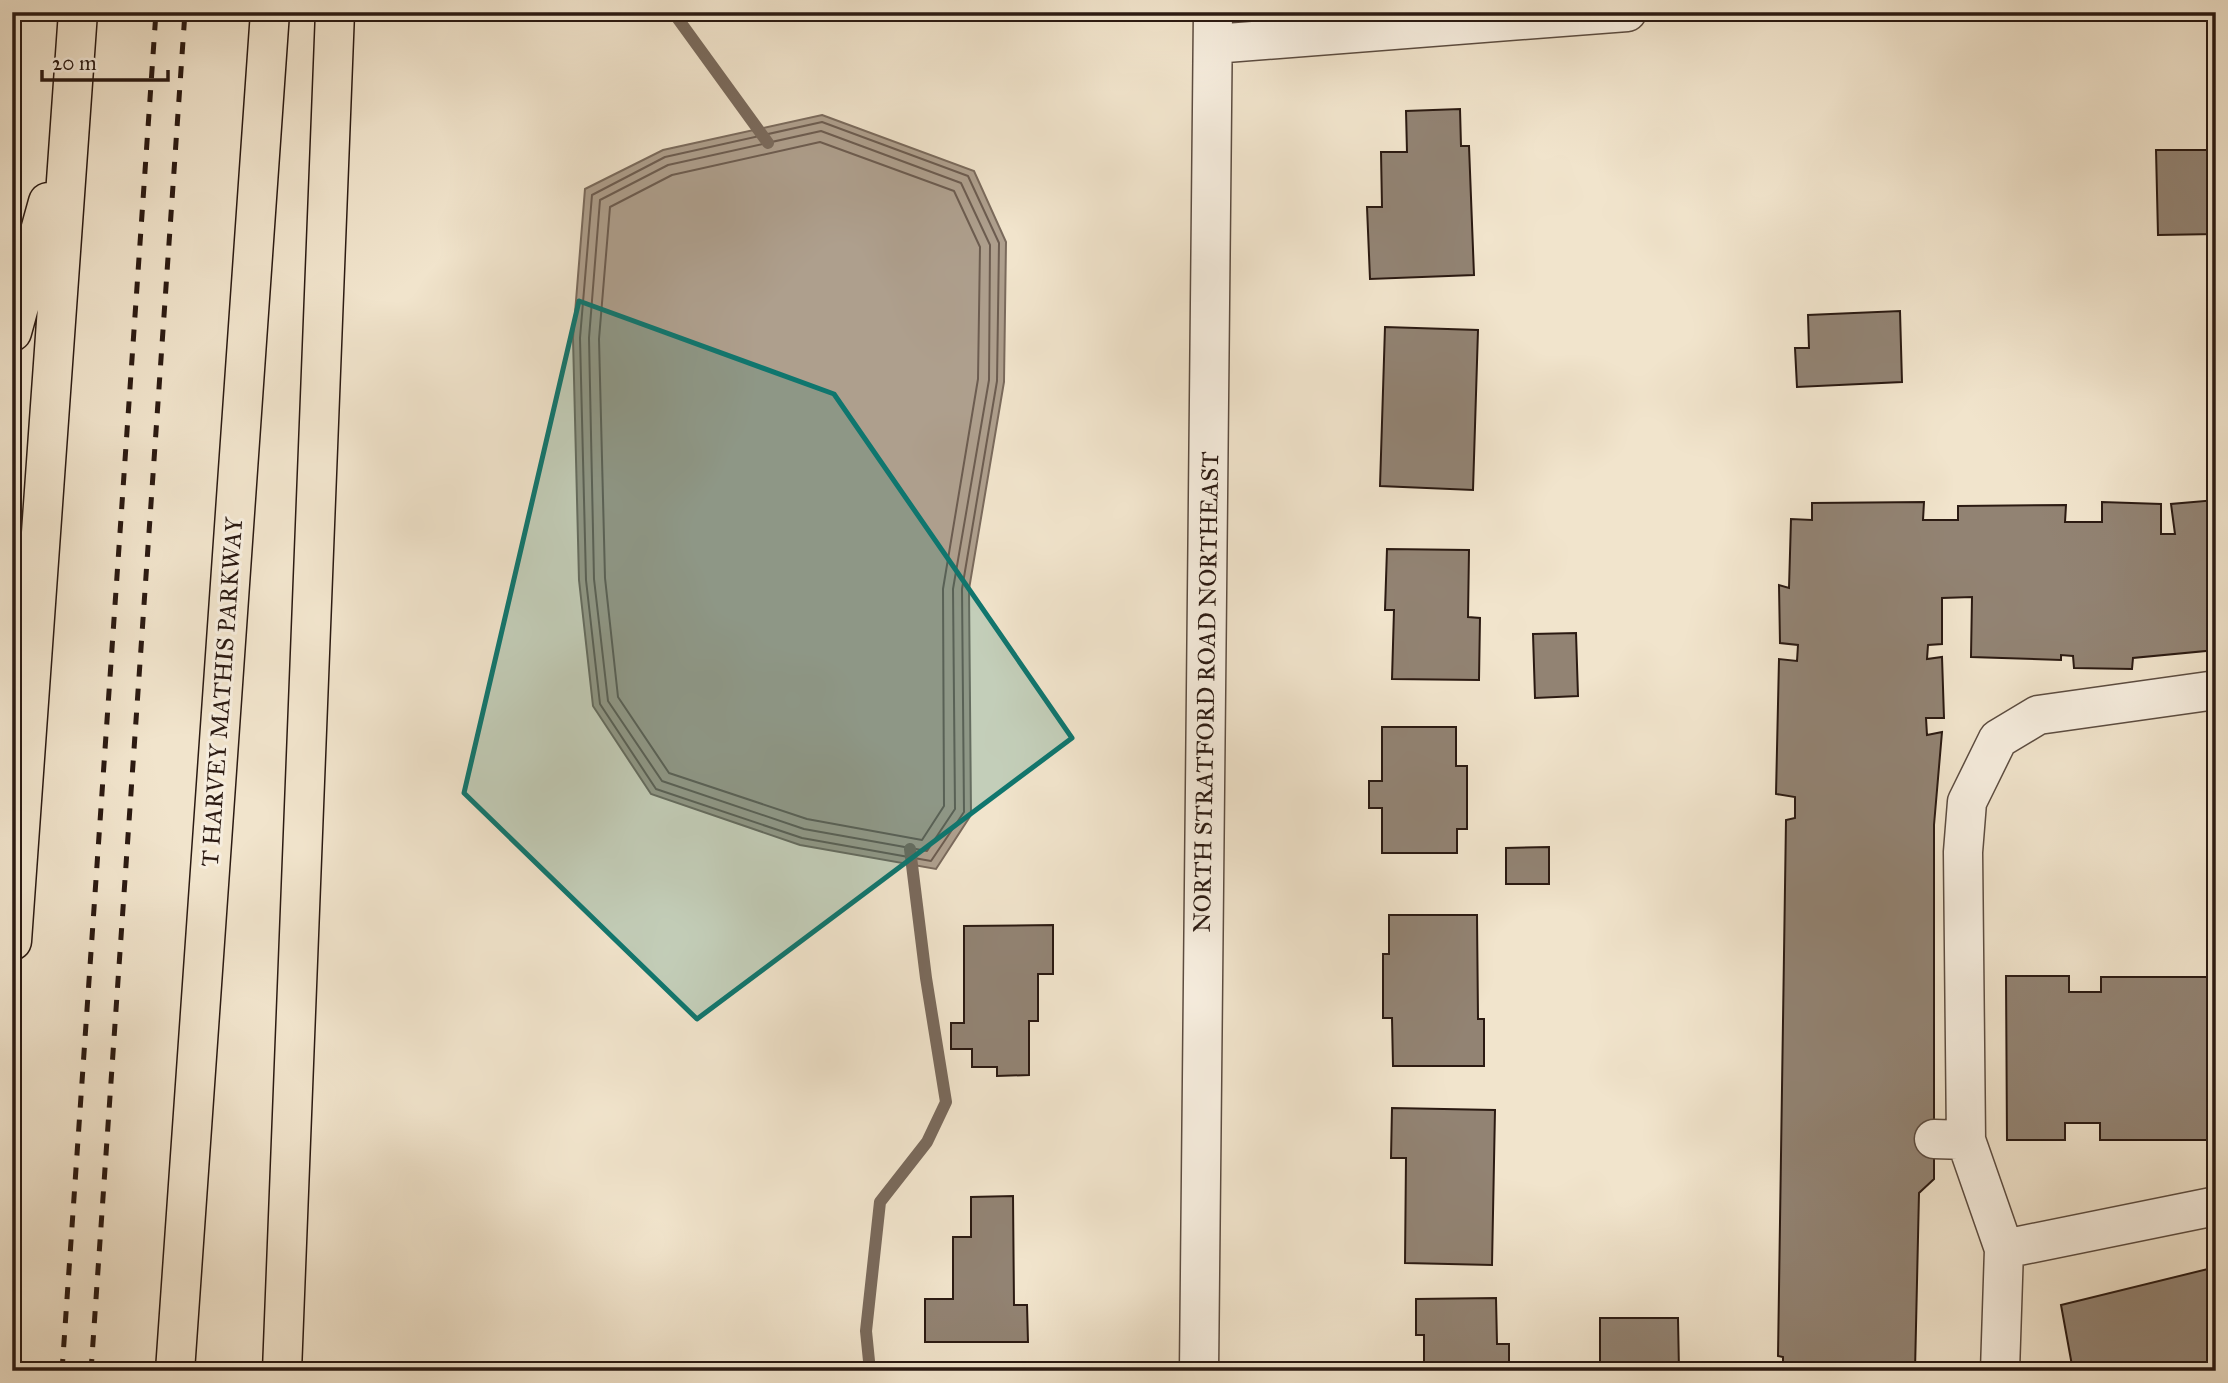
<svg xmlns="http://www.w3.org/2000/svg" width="2228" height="1383" font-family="'IM FELL Great Primer',serif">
  <rect width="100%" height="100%" fill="#f1e4cc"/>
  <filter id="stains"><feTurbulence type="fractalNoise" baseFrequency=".00286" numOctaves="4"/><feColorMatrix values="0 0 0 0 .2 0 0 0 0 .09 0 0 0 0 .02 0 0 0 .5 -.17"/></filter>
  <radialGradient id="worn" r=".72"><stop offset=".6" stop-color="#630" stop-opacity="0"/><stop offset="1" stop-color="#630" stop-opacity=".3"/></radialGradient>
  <path fill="#ae9f8d" stroke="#7a6a5c" stroke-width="2" d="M822 115 974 171 1006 242 1004 382 969 589 971 815 936 869 800 845 651 794 593 706 579 580 573 338 585 189 663 150Z"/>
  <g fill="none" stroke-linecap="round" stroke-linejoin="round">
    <path stroke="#6c5c50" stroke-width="2" d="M822 122 968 176 999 243 997 381 962 589 964 812 931 861 802 838 656 789 600 704 586 580 580 338 592 195 665 157Z
      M821 131 961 183 990 245 989 380 953 589 955 809 927 851 804 829 662 781 608 701 594 579 589 338 600 200 668 165Z
      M820 142 954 191 980 247 978 379 943 589 944 806 922 840 807 819 669 773 618 697 605 578 599 339 610 207 672 175Z"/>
    <path stroke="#7a6a5c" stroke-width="12" d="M673 12 768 143
      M870 1371 866 1331 880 1202 927 1142 946 1102 926 978 910 849"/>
  </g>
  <path fill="#928373" stroke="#2b1a12" stroke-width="2" d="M1460 109 1461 146H1469L1474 275 1370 279 1367 207H1382L1381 152H1407L1406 111Z
    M2207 135H2216V234L2158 235 2156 150H2207Z
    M1900 311 1902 382 1797 387 1795 348H1809L1808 315Z
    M1385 327 1478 330 1473 490 1380 486Z
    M2216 500V650L2133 658 2132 669 2074 668 2073 656 2061 655V660L1971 657 1972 597 1942 598V644L1928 645 1927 659 1942 657 1944 718H1926L1927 735 1942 732 1934 825V1179L1919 1193 1915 1371H1783V1357L1778 1356 1786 820 1795 818V797L1776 794 1779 659 1797 661 1798 645 1780 643 1779 585 1789 588 1791 519 1812 520V503L1924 502 1923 520H1958V506L2066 505 2065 522H2102V502L2161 504V534H2175L2171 504Z
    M1387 549 1469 550 1468 617 1480 618 1479 680 1392 679 1394 610H1385Z
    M1576 633 1578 696 1535 698 1533 634Z
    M1382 727H1456V766H1467V829H1457V853H1382V808H1369V781H1382Z
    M1549 847V884H1506V848Z
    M1389 915H1477L1478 1019H1484V1066H1393L1392 1018H1383V954H1389Z
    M1053 925V974H1038V1021H1029V1075L997 1076V1067H972V1049H951V1023H964V926Z
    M2006 976H2069V992H2101V977H2211V993H2216V1122H2209V1140H2100V1123H2065V1140H2007Z
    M1392 1108 1495 1110 1492 1265 1405 1263 1406 1158H1391Z
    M1013 1196 1014 1305H1027L1028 1342H925V1299H953V1237H971V1197Z
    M2216 1267V1371H2073L2061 1305Z
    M1496 1298 1497 1344H1509V1371H1424V1335H1416V1299Z
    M1600 1318H1678L1679 1371H1600Z"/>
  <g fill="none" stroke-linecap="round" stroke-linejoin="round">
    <g stroke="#5c4c40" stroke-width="41">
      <path id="minor" d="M1213 44 1627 12
        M1934 1139 1966 1140
        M2004 1249 2216 1206
        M1199 1371 1213 12
        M2000 1371 2004 1249 1966 1140 1963 852 1967 802 1998 739 2038 715 2216 690"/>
    </g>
    <g stroke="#2b1a12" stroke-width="41">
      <path id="highway" d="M12 332 48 202
        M12 941 78 12
        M175 1371 270 12
        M282 1371 335 12"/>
    </g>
    <use href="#minor" stroke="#f6edde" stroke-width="38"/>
    <use href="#highway" stroke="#f1e4cc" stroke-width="38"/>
    <path stroke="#2b1a12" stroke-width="5" stroke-dasharray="12 12" stroke-linecap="butt" d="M62 1371 156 12
      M91 1371 185 12"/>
  </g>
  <path fill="#0f766e" fill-opacity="0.2" stroke="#0f766e" stroke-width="5" stroke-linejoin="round" d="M579 301 834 394 1072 738 697 1019 464 793Z"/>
  <g text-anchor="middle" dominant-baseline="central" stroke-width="6" stroke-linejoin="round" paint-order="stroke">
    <g font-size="24" fill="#2b1a12" stroke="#f6edde">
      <text transform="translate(222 692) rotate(-86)">T HARVEY MATHIS PARKWAY</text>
      <text transform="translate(1206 692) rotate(-89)">NORTH STRATFORD ROAD NORTHEAST</text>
    </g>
  </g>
  <rect width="2228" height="1383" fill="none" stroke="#f1e4cc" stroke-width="42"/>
  <rect x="14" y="14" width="2200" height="1355" fill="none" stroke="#2b1a12" stroke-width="3.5"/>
  <rect x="21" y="21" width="2186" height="1341" fill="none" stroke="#2b1a12" stroke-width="2"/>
  <path d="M42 70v10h126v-10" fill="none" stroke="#2b1a12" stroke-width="3.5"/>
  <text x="52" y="70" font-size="21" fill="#2b1a12" stroke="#f6edde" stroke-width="5" paint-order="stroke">20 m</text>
  <rect width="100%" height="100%" filter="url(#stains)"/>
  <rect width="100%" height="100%" fill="url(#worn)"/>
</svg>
